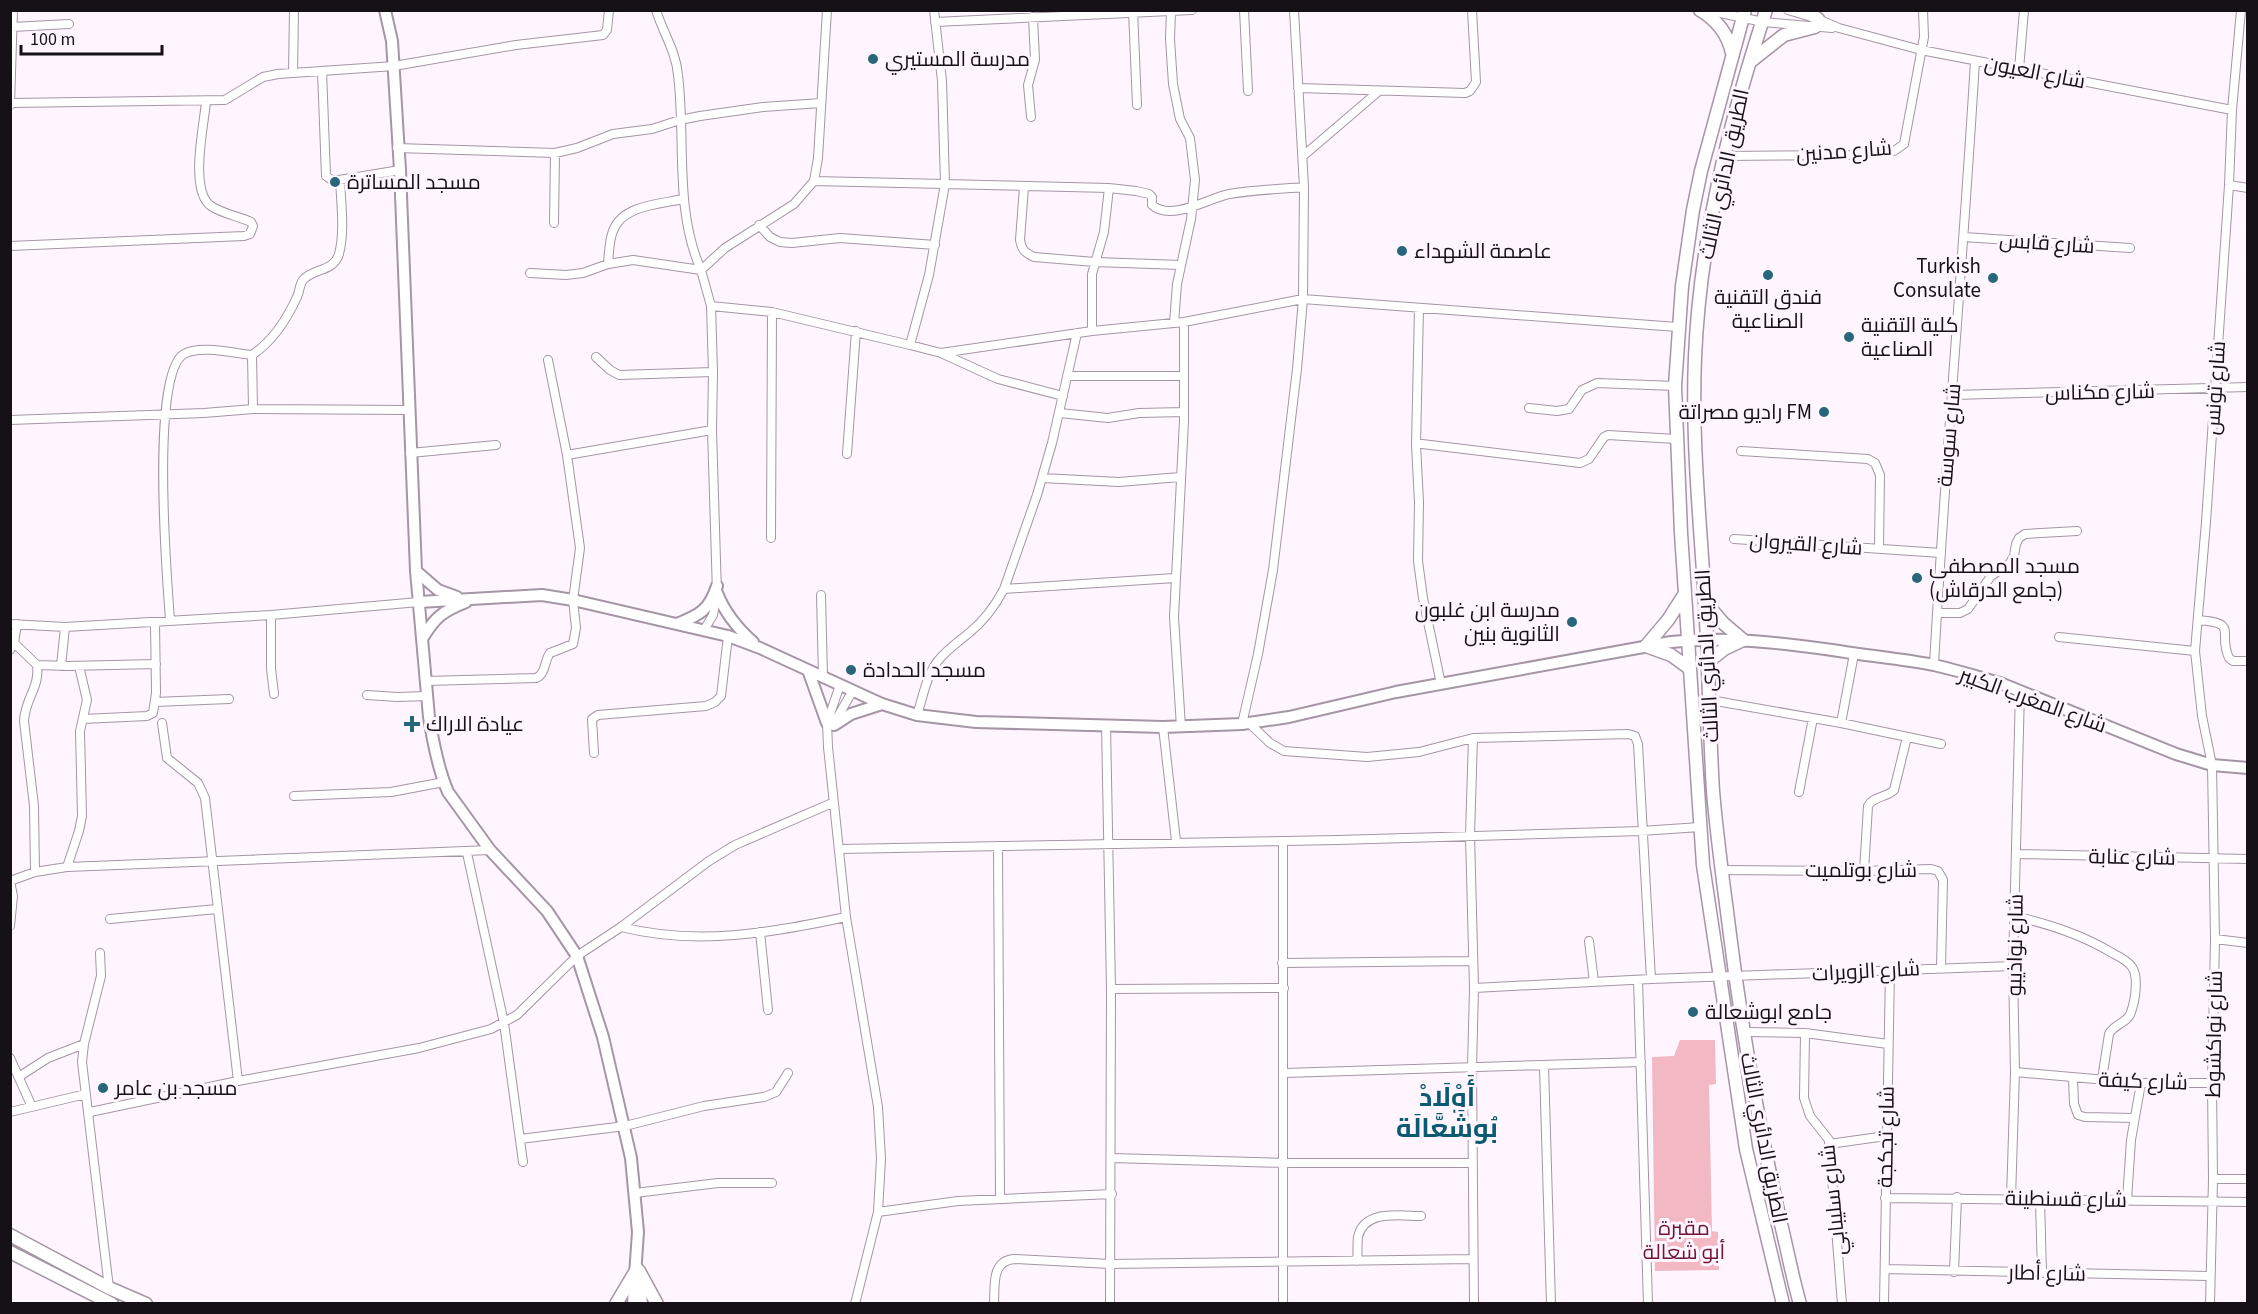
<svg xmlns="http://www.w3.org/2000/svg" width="2258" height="1314" font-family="'Source Sans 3',Cairo,sans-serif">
  <rect width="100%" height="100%" fill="#fff5ff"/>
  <path fill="#f2b9c4" d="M1680 1040H1715L1716 1084 1709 1085 1712 1231 1718 1232 1719 1270 1655 1271 1652 1057 1674 1056Z"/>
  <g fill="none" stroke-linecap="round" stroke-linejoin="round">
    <g stroke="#a595a5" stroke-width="10">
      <path id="street" d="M656 10C663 33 676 51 678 75 686 140 674 209 701 270
        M1133 10 1137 105
        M1244 10 1248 91
        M1706 10 1763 22 1832 28
        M1788 10 1818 19 1839 28 1921 50 2232 110
        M1171 11 1170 39 1173 84 1180 119 1190 138 1195 180 1191 219 1177 284 1174 323
        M935 22 1192 10
        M12 27 69 24
        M2019 69 2024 10
        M322 71 326 176 333 181 400 170
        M293 73 294 10
        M1298 88 1465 93 1470 91 1476 82 1472 10
        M10 103 225 100 263 77 278 74 394 66 516 45 603 35 607 30 609 10
        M10 105 13 10
        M1031 117 1028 85 1035 60 1033 17
        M397 148 555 153 577 148 613 134 652 129 680 120 700 116 763 107 821 103
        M1303 156 1379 91
        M1723 156 1855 155 1894 151 1904 144 1924 37 1923 10
        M814 181 945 184 942 81 934 10
        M2229 185 2248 188
        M1024 187 1020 240C1022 250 1024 252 1034 257L1095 262 1181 265
        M554 223 555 153
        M759 225 770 237 780 242 792 243 840 238 935 245
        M1964 237 2130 248
        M10 246 244 236 250 234 253 226 251 222C238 216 223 214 211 206 189 191 204 125 206 102
        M608 264C609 253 609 241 613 231 622 205 661 204 683 199
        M530 273 566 275 583 273 608 264 633 260 701 270
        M711 306 772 312 910 345 929 275 945 184 1109 188 1136 191 1149 194 1152 197V205C1171 222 1209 198 1229 194 1253 190 1280 189 1304 187
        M1419 308 1416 445 1419 502 1418 561 1423 598 1441 684
        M1092 331V274L1104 232 1109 188
        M910 345 941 353 1092 331 1184 322 1303 299 1677 327
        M941 353 998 379 1063 396
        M596 357 610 370 619 375 713 372
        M1067 376H1184
        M1953 395 2248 387
        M1529 408 1557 411 1569 409 1582 390 1597 383 1675 386
        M253 409 252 355C273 341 287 319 297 297 300 291 299 285 303 280 313 268 334 272 339 254 345 231 341 203 340 180
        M1060 413 1108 418 1139 413 1184 412
        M10 420 204 413 253 409 408 410
        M1422 444 1580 463 1589 459 1604 437 1608 435 1676 439
        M1741 451 1868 459 1875 463 1880 475 1879 548
        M410 453 496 445
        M847 454 856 331
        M567 455 712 430
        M1042 478 1119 482 1180 477
        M771 538 772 312
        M1734 539 1941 553
        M1004 589 1175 578
        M821 595 823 677
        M1937 613H1960L1968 609 1991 576 2010 563 2014 556 2016 544 2019 538 2025 534 2077 531
        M271 615V669L274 694
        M170 620C167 579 150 373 184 354 200 345 233 353 252 355
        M2198 620C2240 623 2217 632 2229 658L2233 661H2248
        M10 624 65 627 271 615 419 602
        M704 630 713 615 717 593 712 430 713 372 711 306 701 270 725 248 794 204 814 181 818 158 827 10
        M2059 637 2195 651
        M14 643 37 665 68 666 156 664
        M10 650 14 643 17 624
        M1934 665C1945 464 1963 262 1975 61
        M61 666 65 627
        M426 681 536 678C546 674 544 661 550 653L573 644 576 628 573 600 580 548 567 455 548 360
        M840 685 827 723 828 747 846 917 878 1107 881 1159 878 1212 855 1304
        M367 695 397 697 428 696
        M1710 700 1841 723 1941 744
        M155 702 229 699
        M917 715C923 697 926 677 937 662 946 650 958 642 969 633 984 621 995 606 1004 589L1037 495 1052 443 1077 333
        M83 719 147 716 153 713 156 693 155 622
        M162 723 167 758 198 783 205 798 238 1081
        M1249 723 1270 743 1284 751 1367 757 1419 752 1473 738 1628 734 1635 736 1638 744 1651 979
        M1841 723 1854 654
        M1242 724 1258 654 1273 570 1297 369 1303 299 1304 187 1294 10
        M833 725 852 692
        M1106 725 1111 989 1110 1304
        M1163 727 1176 841
        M1181 727 1174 617 1184 421V322
        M1473 738 1470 835 1474 988 1472 1067 1474 1304
        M594 753 592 719 598 715 706 706 715 702 721 696 728 636
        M1799 792 1813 718
        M294 796 391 792 444 782
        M1283 841V1304
        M998 846 1000 1199
        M840 849 1338 840 1641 831 1700 827
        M467 853 504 1023 523 1162
        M2017 854 2248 859
        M67 867 79 831 82 816 80 731 87 700 79 666
        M1722 870 1864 871 1931 869 1938 871 1943 880 1941 967
        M1864 871 1868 806C1873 796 1886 798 1894 790L1907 737
        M35 872 34 806 24 721C25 698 40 688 37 665
        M10 881 35 872 67 867 490 850
        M10 881 13 896 10 926
        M2015 916C2051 925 2083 935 2114 954 2120 957 2128 961 2132 967 2139 977 2135 1001 2131 1012 2128 1023 2114 1024 2109 1034L2102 1079
        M110 919 217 909
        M621 927C697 946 771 933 846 917
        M760 932 768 1010
        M2215 939 2248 943
        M1589 941 1594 982
        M100 953 101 976 84 1044 82 1062 109 1288
        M1282 963 1472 961
        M1638 980 1648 1304
        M1474 988 1651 979 2013 966
        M1111 989 1284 988
        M1744 1032 1805 1033 1888 1044
        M1805 1033 1804 1098 1810 1116 1829 1140 1842 1304
        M10 1058 32 1107
        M1544 1066 1551 1304
        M2015 1072 2141 1083H2212
        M1284 1073 1641 1062
        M20 1076 48 1058 84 1044
        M2073 1078 2074 1104 2078 1115 2085 1117 2134 1118
        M10 1112 86 1094
        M90 1112 238 1081 419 1048 491 1029 517 1015 577 956 621 927 709 861 735 845 832 803
        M520 1139 625 1126 704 1106 764 1097 776 1092 788 1073
        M1829 1144 1886 1136
        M1112 1158 1285 1163H1473
        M2213 1179H2248
        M635 1193 718 1183H772
        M1885 1198 2248 1202
        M2011 1198 2015 1072 2013 966 2020 691
        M2040 1200 2042 1273
        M2127 1200 2131 1140 2141 1083
        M878 1212 958 1201 1112 1194
        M1357 1261C1358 1253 1357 1244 1358 1237 1364 1209 1400 1216 1421 1216
        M1885 1269 2209 1276
        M1954 1272 1957 1197
        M994 1304C995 1286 991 1261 1014 1259L1110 1264 1473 1259
        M1884 1304 1890 970
        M2210 1304 2213 1179 2212 1083 2215 939 2212 765 2202 716 2195 651 2206 522 2229 185 2232 110 2241 10"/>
    </g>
    <g stroke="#a595a5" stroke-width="14">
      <path id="secondary" d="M385 10 392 41 400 170 416 571 429 717C433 742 438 769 448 792L490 850 547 911 577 956 603 1037 631 1158 638 1232 633 1304
        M416 571 438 590 457 597
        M717 593C725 613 737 628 753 642
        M419 602 542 595 573 600 728 636 760 648 882 704 917 715 976 722 1163 727 1242 724 1289 717 1396 692 1671 642C1728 636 1782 643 1839 651 1870 656 1902 659 1934 665 1956 670 1978 677 2000 683L2176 754 2212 765 2248 768
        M677 624C700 615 709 610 717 586
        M422 639C435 617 443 611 466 602
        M808 670 827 723
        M834 725 851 714 882 704
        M640 1283 642 1304"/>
    </g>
    <g stroke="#a595a5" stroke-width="15">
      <path id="primary" d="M1700 10C1717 20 1728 34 1732 53
        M1745 10 1701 171 1693 210 1682 286 1675 386 1681 533 1703 865 1746 1149 1783 1304
        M1766 10C1729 123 1700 238 1695 357 1691 452 1703 546 1707 640 1709 690 1710 741 1713 791 1717 839 1724 887 1730 935 1742 1031 1759 1126 1780 1220 1787 1248 1792 1276 1800 1304
        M1804 10 1818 19
        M1751 61 1784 35 1815 27
        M1684 595 1668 620 1646 646 1671 655 1689 668
        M1705 602 1723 623 1743 640
        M1708 662 1724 649 1743 640
        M10 1235 109 1288 146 1304
        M10 1252 112 1304
        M639 1271 657 1304
        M616 1304 637 1269"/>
    </g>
    <use href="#street" stroke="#fff" stroke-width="8"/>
    <use href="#secondary" stroke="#fff" stroke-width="10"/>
    <use href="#primary" stroke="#fff" stroke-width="12"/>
  </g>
  <g fill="#28667c" stroke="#fff5ff" stroke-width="2">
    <circle cx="873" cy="59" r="6"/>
    <circle cx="335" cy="182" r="6"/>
    <circle cx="1402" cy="251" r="6"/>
    <circle cx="1768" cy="275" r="6"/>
    <circle cx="1993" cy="278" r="6"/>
    <circle cx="1849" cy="337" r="6"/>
    <circle cx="1824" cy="412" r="6"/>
    <circle cx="1917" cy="578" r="6"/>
    <circle cx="1572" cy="622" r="6"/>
    <circle cx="851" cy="670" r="6"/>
    <path d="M409 715h6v6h6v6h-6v6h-6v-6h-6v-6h6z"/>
    <circle cx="1693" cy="1012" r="6"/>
    <circle cx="103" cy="1088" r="6"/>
  </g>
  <g text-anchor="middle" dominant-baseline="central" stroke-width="6" stroke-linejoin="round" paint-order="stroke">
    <g font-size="21" fill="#161117" stroke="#fff5ff" text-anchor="start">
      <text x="885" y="59">مدرسة المستيري</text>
      <text x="347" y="182">مسجد المساترة</text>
      <text x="1414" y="251">عاصمة الشهداء</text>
      <text x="1981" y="266" text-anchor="end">Turkish<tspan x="1981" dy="24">Consulate</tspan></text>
      <text x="1768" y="297" text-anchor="middle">فندق التقنية<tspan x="1768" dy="24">الصناعية</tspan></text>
      <text x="1861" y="325">كلية التقنية<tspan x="1861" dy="24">الصناعية</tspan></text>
      <text x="1812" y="412" text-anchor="end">راديو مصراتة FM</text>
      <text x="1929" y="566">مسجد المصطفى<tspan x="1929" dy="24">(جامع الدرقاش)</tspan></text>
      <text x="1560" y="610" text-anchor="end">مدرسة ابن غلبون<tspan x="1560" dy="24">الثانوية بنين</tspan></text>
      <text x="863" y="670">مسجد الحدادة</text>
      <text x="426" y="724">عيادة الاراك</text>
      <text x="1705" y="1012">جامع ابوشعالة</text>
      <text x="115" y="1088">مسجد بن عامر</text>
    </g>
    <g font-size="21" fill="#161117" stroke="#fff5ff">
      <text transform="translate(2035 72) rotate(11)">شارع العيون</text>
      <text transform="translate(1844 151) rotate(-4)">شارع مدنين</text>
      <text transform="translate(1724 174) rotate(-78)">الطريق الدائري الثالث</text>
      <text transform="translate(2047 243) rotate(4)">شارع قابس</text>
      <text transform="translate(2215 388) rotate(-86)">شارع تونس</text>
      <text transform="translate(2100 392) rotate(-1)">شارع مكناس</text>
      <text transform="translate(1949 435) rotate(-85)">شارع سوسة</text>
      <text transform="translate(1806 544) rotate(4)">شارع القيروان</text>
      <text transform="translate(1707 656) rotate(-93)">الطريق الدائري الثالث</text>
      <text transform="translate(2033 700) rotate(20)">شارع المغرب الكبير</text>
      <text transform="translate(2132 857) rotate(1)">شارع عنابة</text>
      <text x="1861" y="870">شارع بوتلميت</text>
      <text transform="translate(2015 945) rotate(-89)">شارع نواذيبو</text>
      <text transform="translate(1866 971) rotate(-3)">شارع الزويرات</text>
      <text transform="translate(2214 1034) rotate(-89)">شارع نواكشوط</text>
      <text transform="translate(2143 1081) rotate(2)">شارع كيفة</text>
      <text transform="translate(1886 1137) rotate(-89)">شارع تجكجة</text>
      <text transform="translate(1764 1138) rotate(79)">الطريق الدائري الثالث</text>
      <text transform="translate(2066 1199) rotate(1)">شارع قسنطينة</text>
      <text transform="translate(1833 1200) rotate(-96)">شارع سليبابي</text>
      <text transform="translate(2047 1273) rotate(1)">شارع أطار</text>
    </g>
    <g font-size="21" fill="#701535" stroke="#fff5ff">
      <text x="1684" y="1228">مقبرة<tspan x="1684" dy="24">أبو شعالة</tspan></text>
    </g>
    <g font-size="27" font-weight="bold" fill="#095a72" stroke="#fff5ff">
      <text x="1447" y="1097">أَوْلَادْ<tspan x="1447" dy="31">بُوشَعَّالَة</tspan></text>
    </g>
  </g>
  <rect width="2258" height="1314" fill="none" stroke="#161117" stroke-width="24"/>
  <path d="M21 45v9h141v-9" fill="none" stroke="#161117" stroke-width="3"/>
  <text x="30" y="45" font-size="18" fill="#161117" stroke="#fff5ff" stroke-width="4.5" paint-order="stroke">100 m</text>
</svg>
